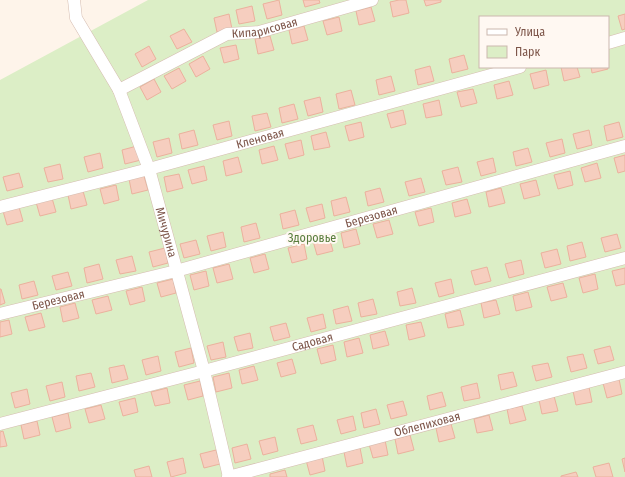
<svg xmlns="http://www.w3.org/2000/svg" width="625" height="477" font-family="'Fira Sans Condensed',sans-serif">
  <rect width="100%" height="100%" fill="#fef4ea"/>
  <path fill="#dceec6" fill-rule="evenodd" d="M148 0H625V477H0V80ZM480 17H608V67H480Z"/>
  <path fill="#f6cebf" stroke="#ebb19d" d="M279 0 282 15 267 19 263 4Z
    M303 0H319L320 3 305 7Z
    M399 0H406L409 13 393 17 390 2Z
    M424 0H441V2L426 6Z
    M252 6 255 21 239 24 236 10Z
    M371 7 375 21 359 25 356 11Z
    M229 14 232 29 217 32 214 18Z
    M625 14V29L622 30 618 16Z
    M339 17 342 31 327 35 323 21Z
    M304 26 308 40 292 44 289 30Z
    M184 29 192 42 177 49 170 36Z
    M270 36 274 50 258 54 255 39Z
    M236 45 239 59 224 63 220 48Z
    M149 46 156 59 142 67 135 54Z
    M464 55 468 69 452 73 449 59Z
    M203 56 210 69 196 77 189 64Z
    M430 66 434 81 418 85 415 70Z
    M561 67H577L580 77 564 81Z
    M591 67H607L608 69 592 73Z
    M179 68 186 81 172 89 164 76Z
    M546 70 549 85 534 89 530 74Z
    M391 76 395 91 379 95 376 80Z
    M154 79 161 92 147 100 140 87Z
    M509 81 513 95 497 99 494 85Z
    M473 89 477 103 461 107 457 92Z
    M351 90 355 105 339 109 336 94Z
    M320 97 323 112 308 116 304 101Z
    M439 100 442 115 426 118 423 104Z
    M294 104 298 119 282 123 279 108Z
    M403 110 406 124 391 128 387 114Z
    M267 113 271 127 255 131 252 116Z
    M229 121 232 136 217 140 213 125Z
    M361 122 364 137 349 141 345 126Z
    M619 122 623 137 607 141 604 126Z
    M194 130 198 145 182 149 179 134Z
    M589 130 592 145 577 149 573 134Z
    M326 132 330 147 314 150 311 136Z
    M169 138 172 153 157 157 153 142Z
    M562 139 565 153 550 157 546 143Z
    M301 140 304 155 289 159 285 144Z
    M137 146 141 160 125 164 122 150Z
    M274 146 278 160 262 164 259 150Z
    M528 148 532 162 516 166 513 152Z
    M100 153 103 168 88 172 84 157Z
    M625 155V171L618 173 614 158Z
    M238 157 242 172 226 176 223 161Z
    M493 158 496 172 481 176 477 162Z
    M597 163 601 178 585 182 581 168Z
    M60 164 63 179 48 182 44 168Z
    M204 166 207 180 192 184 188 170Z
    M458 167 462 182 446 185 442 171Z
    M570 171 573 185 558 189 554 175Z
    M19 173 23 187 7 191 3 177Z
    M179 174 183 188 167 192 164 177Z
    M144 176 148 190 132 194 129 179Z
    M421 178 425 192 409 196 405 182Z
    M536 180 540 195 524 199 520 184Z
    M116 185 119 200 104 204 100 189Z
    M380 188 384 202 368 206 365 192Z
    M501 188 505 203 489 207 486 192Z
    M83 191 87 205 71 209 68 195Z
    M346 197 350 212 334 216 331 201Z
    M52 198 56 212 40 216 36 202Z
    M467 199 471 213 455 217 452 203Z
    M322 204 325 218 310 222 306 208Z
    M19 207 23 221 7 225 3 211Z
    M431 208 434 222 419 226 415 212Z
    M295 210 299 225 283 229 280 214Z
    M389 220 393 234 377 238 373 224Z
    M256 223 260 238 244 242 241 227Z
    M356 229 360 244 344 248 341 233Z
    M223 232 226 247 211 251 207 236Z
    M617 234 621 248 605 252 601 238Z
    M329 237 333 251 317 255 313 241Z
    M196 240 200 254 184 258 180 244Z
    M582 242 586 257 570 261 567 246Z
    M304 244 307 259 292 263 288 248Z
    M165 248 168 263 153 267 149 252Z
    M557 249 561 264 545 268 541 253Z
    M265 254 269 269 254 273 250 258Z
    M132 256 136 271 120 274 116 260Z
    M521 260 524 274 509 278 505 264Z
    M99 264 103 279 87 283 84 268Z
    M229 264 233 279 217 283 213 268Z
    M487 267 491 281 475 285 471 271Z
    M625 268V284L616 286 612 271Z
    M206 271 209 286 194 290 190 275Z
    M68 272 72 286 56 290 52 276Z
    M595 274 598 289 583 293 579 278Z
    M173 279 176 293 161 297 157 283Z
    M451 279 454 293 439 297 435 283Z
    M34 281 38 295 22 299 19 285Z
    M563 283 567 297 551 301 547 287Z
    M142 287 145 301 130 305 126 291Z
    M412 288 416 303 400 306 397 292Z
    M0 289H1L5 303 0 305Z
    M528 292 532 307 516 311 513 296Z
    M108 296 112 310 96 314 92 300Z
    M373 299 377 314 361 317 358 303Z
    M496 300 500 314 484 318 481 303Z
    M75 303 79 318 63 322 60 307Z
    M348 306 352 321 336 324 333 310Z
    M460 310 464 325 448 328 445 314Z
    M41 313 45 327 29 331 25 317Z
    M323 314 326 328 311 332 307 318Z
    M9 320 12 334 0 337V322Z
    M421 322 425 336 409 340 406 325Z
    M286 323 290 337 274 341 270 327Z
    M385 331 389 345 373 349 370 335Z
    M250 333 253 348 238 351 234 337Z
    M359 338 363 353 347 357 344 342Z
    M223 342 226 357 211 360 207 346Z
    M333 345 336 360 321 364 317 349Z
    M610 346 614 360 598 364 594 350Z
    M191 348 194 363 179 367 175 352Z
    M583 354 587 368 571 372 567 357Z
    M158 356 161 371 146 375 142 360Z
    M292 359 296 373 281 377 277 363Z
    M548 363 552 377 536 381 532 366Z
    M124 365 128 379 112 383 109 368Z
    M254 366 258 380 242 384 239 370Z
    M513 372 517 386 501 390 498 375Z
    M91 373 95 387 79 391 76 376Z
    M229 373 232 388 216 392 213 377Z
    M619 379 622 394 607 398 603 383Z
    M200 381 203 396 188 400 184 385Z
    M62 382 65 397 50 401 46 386Z
    M477 383 480 398 464 401 461 387Z
    M589 387 592 402 576 405 573 391Z
    M167 388 170 403 155 406 151 392Z
    M27 389 30 404 15 408 11 393Z
    M442 392 446 406 430 410 427 396Z
    M554 396 558 411 542 414 539 400Z
    M135 398 138 412 123 416 119 402Z
    M403 401 407 415 391 419 387 405Z
    M101 405 105 419 89 423 85 409Z
    M522 406 526 420 510 424 507 409Z
    M376 409 380 424 364 428 361 413Z
    M68 413 71 428 56 432 52 417Z
    M489 415 493 430 477 433 474 419Z
    M353 416 356 430 341 434 337 420Z
    M37 421 40 435 24 439 21 425Z
    M451 424 455 438 439 442 436 428Z
    M313 425 317 440 301 444 297 429Z
    M3 431 7 446 0 447V432Z
    M410 435 414 450 398 454 395 439Z
    M275 437 278 451 263 455 259 441Z
    M385 440 388 455 373 458 369 444Z
    M247 444 251 459 235 463 232 448Z
    M360 448 363 463 347 467 344 452Z
    M216 450 220 464 204 468 200 454Z
    M322 456 325 471 310 475 306 460Z
    M183 458 186 473 171 477 167 462Z
    M625 458V472L622 459Z
    M609 463 613 477H596L593 467Z
    M149 466 152 477H136L134 470Z
    M285 470 287 477H270V474Z
    M576 472 578 477H561V476Z"/>
  <g fill="none" stroke-linecap="round" stroke-linejoin="round">
    <g stroke="#d5bcb0" stroke-width="13">
      <g id="minor">
        <path id="s1" d="M74 0 76 18 119 90 149 169 204 371 229 477"/>
        <path d="M608 43 625 38"/>
        <path id="s2" d="M119 90 227 34 259 32 372 0"/>
        <path id="s3" d="M0 207 149 169 520 67"/>
        <path id="s4" d="M0 314 176 271 625 146"/>
        <path id="s5" d="M0 424 204 371 625 258"/>
        <path id="s6" d="M228 477 625 372"/>
      </g>
    </g>
    <use href="#minor" stroke="#fff" stroke-width="12"/>
  </g>
  <g text-anchor="middle" dominant-baseline="central" stroke-width="4" stroke-linejoin="round" paint-order="stroke">
    <g font-size="12" fill="#7d5549" stroke="#fff8f2">
      <text stroke="none"><textPath href="#s2" startOffset="160">Кипарисовая</textPath></text>
      <text stroke="none"><textPath href="#s3" startOffset="269">Кленовая</textPath></text>
      <text stroke="none"><textPath href="#s4" startOffset="384">Березовая</textPath></text>
      <text stroke="none"><textPath href="#s1" startOffset="252">Мичурина</textPath></text>
      <text stroke="none"><textPath href="#s4" startOffset="60">Березовая</textPath></text>
      <text stroke="none"><textPath href="#s5" startOffset="323">Садовая</textPath></text>
      <text stroke="none"><textPath href="#s6" startOffset="206">Облепиховая</textPath></text>
    </g>
    <g font-size="12" fill="#587d3d" stroke="#fff8f2">
      <text x="312" y="238">Здоровье</text>
    </g>
  </g>
  <rect x="479" y="16" width="130" height="52" fill="#fff8f2" stroke="#cbb7ae"/>
  <rect x="487" y="29" width="20" height="6" fill="#ffffff" stroke="#cbb7ae"/>
  <text x="515" y="36" font-size="12" fill="#7d5549">Улица</text>
  <rect x="487" y="46" width="20" height="12" fill="#dceec6" stroke="#cbb7ae"/>
  <text x="515" y="56" font-size="12" fill="#7d5549">Парк</text>
</svg>
